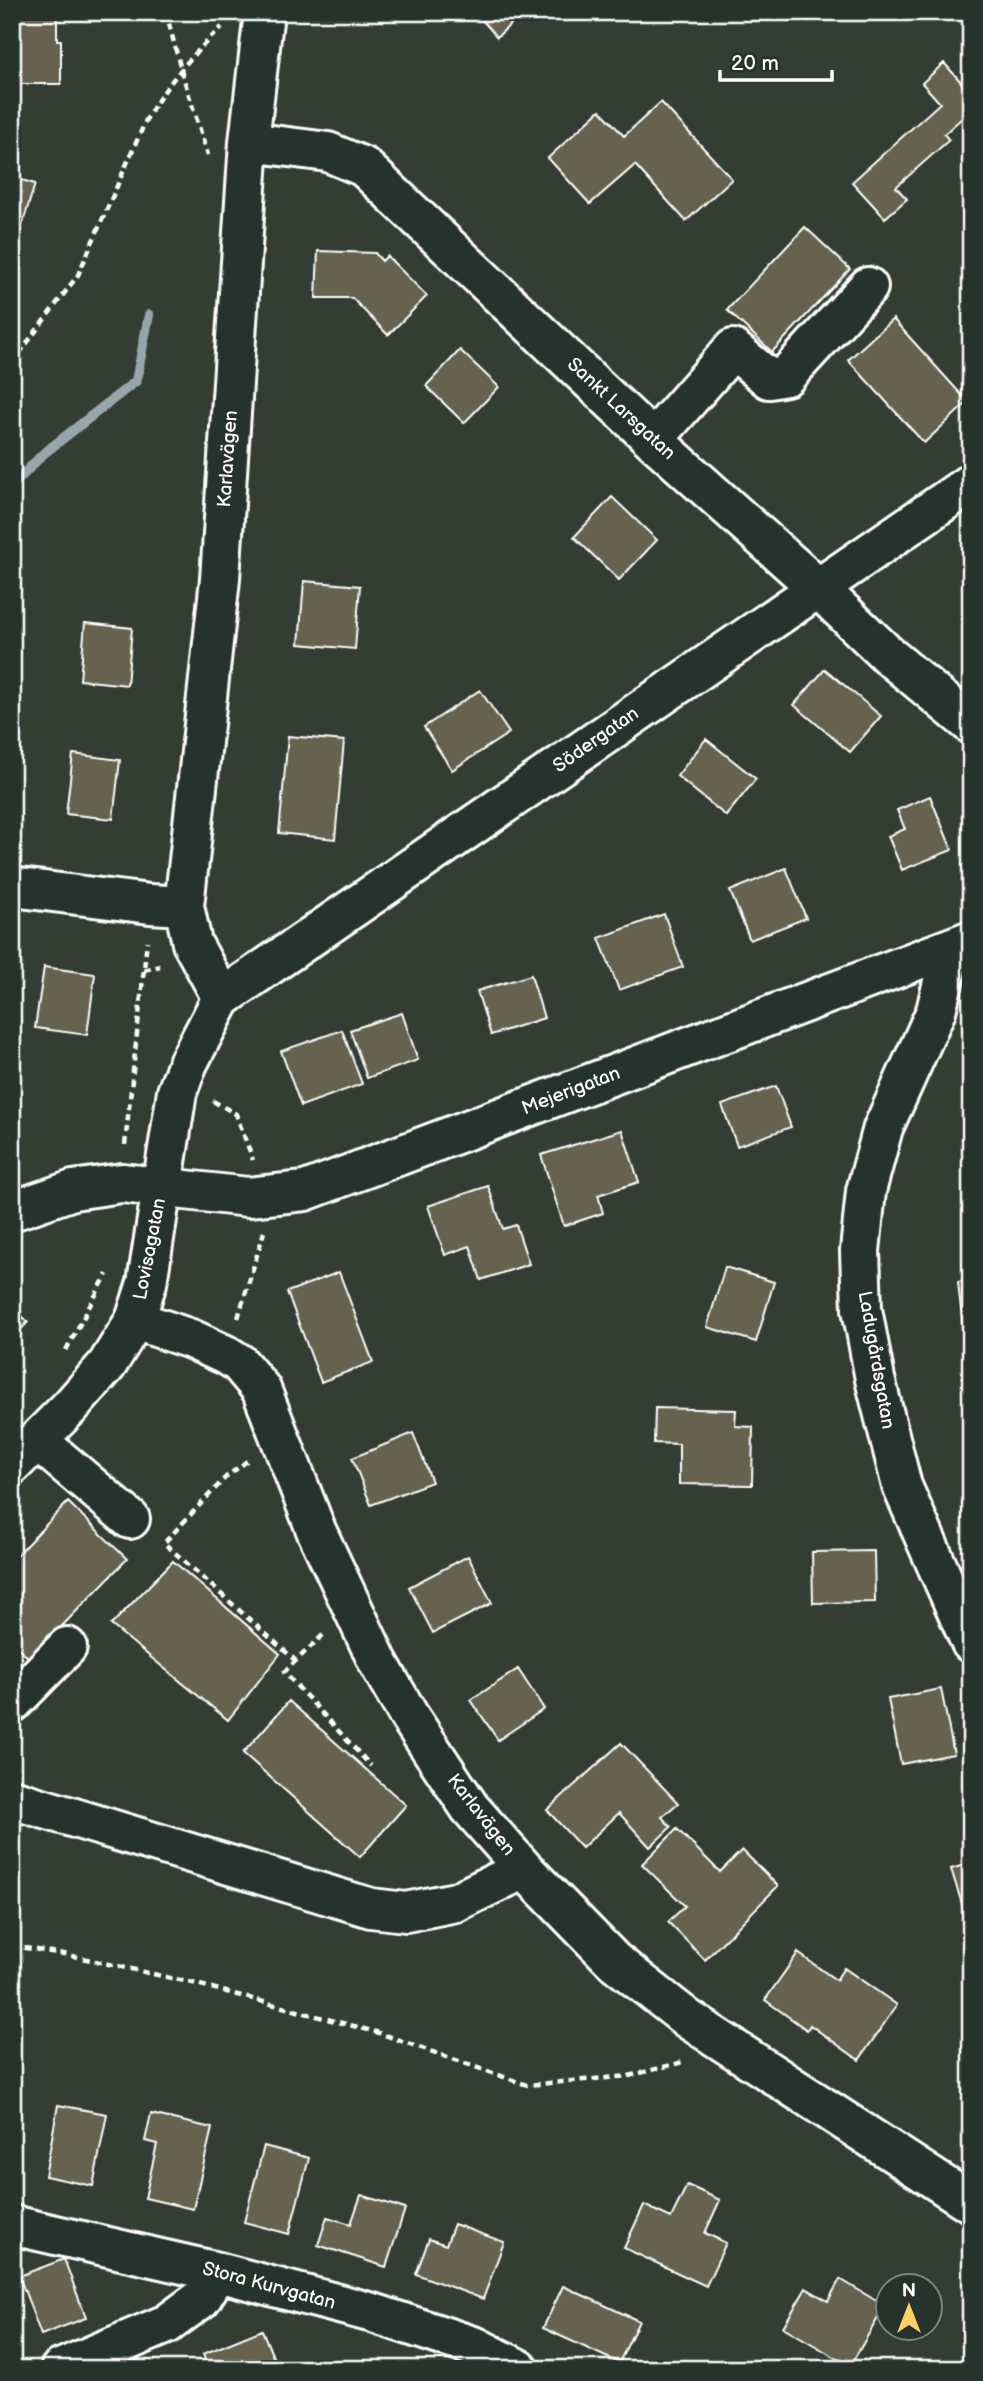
<svg xmlns="http://www.w3.org/2000/svg" width="983" height="2381" font-family="'Balsamiq Sans',sans-serif">
  <rect width="100%" height="100%" fill="#333d34"/>
  <filter id="ink" filterUnits="userSpaceOnUse"><feTurbulence type="fractalNoise" baseFrequency=".0143" numOctaves="2"/><feDisplacementMap in="SourceGraphic" scale="14" xChannelSelector="R" yChannelSelector="G"/><feConvolveMatrix kernelMatrix="1 2 1 2 8 2 1 2 1" color-interpolation-filters="sRGB"/></filter>
  <g filter="url(#ink)">
    <g fill="none" stroke-linecap="round" stroke-linejoin="round">
      <path stroke="#97a6ad" stroke-width="10" d="M12 486 43 454 136 381 149 315"/>
    </g>
    <path fill="#65644f" stroke="#fff" stroke-width="2" d="M12 12H57V40H61V84H12Z
      M475 12H524L497 37Z
      M944 63 971 93V110L944 134 949 140 896 187 907 199 885 218 852 182 940 103 922 83Z
      M661 102 732 179 686 221 635 165 590 204 548 158 600 110 624 136Z
      M12 177 35 184 14 251 12 250Z
      M805 227 850 269 772 352 727 310Z
      M318 251 375 253 382 261 387 256 427 296 388 335 352 298H316Z
      M893 319 968 402 924 443 848 360Z
      M460 350 499 387 464 423 426 386Z
      M612 497 657 540 619 580 574 537Z
      M304 581 360 586 355 649 299 644Z
      M85 623 132 628 127 685 80 680Z
      M825 669 881 716 850 752 794 705Z
      M480 690 509 733 452 770 424 727Z
      M288 736 344 741 335 839 279 833Z
      M706 739 756 779 726 816 677 776Z
      M73 754 120 760 113 819 66 814Z
      M930 796 952 850 902 870 888 836 905 829 897 810Z
      M786 868 806 918 750 940 730 891Z
      M664 914 683 967 619 990 599 938Z
      M44 967 95 974 87 1035 35 1028Z
      M531 975 544 1018 491 1035 477 991Z
      M402 1013 418 1060 367 1078 350 1030Z
      M342 1030 362 1084 301 1106 281 1051Z
      M776 1086 791 1127 737 1146 722 1105Z
      M622 1130 639 1182 598 1195 603 1213 564 1226 541 1155Z
      M488 1186 503 1229 516 1225 529 1264 481 1280 470 1246 445 1255 428 1206Z
      M725 1267 774 1282 756 1342 707 1327Z
      M339 1272 373 1362 321 1382 287 1292Z
      M971 1280V1357H966L958 1282Z
      M12 1306 28 1322 12 1339Z
      M655 1408 736 1410 735 1426 753 1427 752 1485 679 1484V1444L654 1443Z
      M413 1433 432 1482 371 1505 352 1458Z
      M68 1502 127 1559 30 1659 12 1642V1560Z
      M874 1551 875 1602 813 1603 812 1552Z
      M468 1556 492 1603 433 1633 409 1587Z
      M173 1561 280 1654 228 1720 111 1625Z
      M518 1669 544 1709 498 1740 471 1700Z
      M941 1689 954 1754 901 1764 888 1699Z
      M289 1701 406 1805 360 1857 243 1753Z
      M621 1743 678 1803 662 1817 671 1827 650 1847 619 1813 582 1848 547 1810Z
      M677 1829 720 1872 742 1850 778 1886 705 1960 668 1922 685 1906 642 1864Z
      M971 1863V1922L968 1923 951 1869Z
      M798 1953 836 1980 844 1968 897 2005 859 2060 810 2025 807 2030 765 2000Z
      M58 2105 107 2114 93 2186 45 2176Z
      M151 2114 212 2128 193 2209 145 2198 157 2144 145 2141Z
      M264 2146 309 2158 289 2234 244 2222Z
      M687 2185 720 2200 705 2233 726 2243 706 2286 624 2248 644 2205 671 2218Z
      M361 2195 405 2209 386 2267 318 2245 327 2217 351 2224Z
      M454 2224 504 2242 483 2299 416 2274 429 2239 446 2245Z
      M64 2259 86 2318 41 2335 19 2276Z
      M840 2279 885 2306 850 2366 783 2327 806 2288 828 2301Z
      M563 2286 639 2321 619 2363 543 2328Z
      M262 2330 278 2369H209L203 2354Z"/>
    <g fill="none" stroke-linecap="round" stroke-linejoin="round">
      <g stroke="#fff" stroke-width="44">
        <path id="minor" d="M249 142 328 152 364 167 653 440 818 588 889 656 971 724
          M653 440 733 349 769 379 786 376 868 287
          M12 887 150 904 184 906
          M946 950 948 961 936 1011 883 1128 866 1191 860 1251 862 1309 875 1379 902 1486 971 1643
          M222 998 192 943 184 906 220 579 249 142 264 12
          M12 1211 73 1190 122 1183 248 1197 305 1191 971 940
          M135 1320 191 1339 228 1356 239 1363 261 1389 316 1530 378 1662 409 1716 470 1808 524 1869 614 1961 688 2019 971 2203
          M37 1440 130 1519
          M12 1465 70 1407 107 1365 135 1320 147 1283 177 1092 188 1063 222 998 971 483
          M12 1703 67 1647
          M12 1799 371 1908 406 1912 456 1902 524 1869
          M12 2225 218 2272 373 2313 476 2347 519 2369
          M60 2369 167 2324 201 2299 218 2272"/>
      </g>
      <path stroke="#fff" stroke-width="4.5" stroke-dasharray="7 5" stroke-linecap="butt" d="M166 12 181 70 208 155
        M12 363 78 275 146 120C166 84 192 55 222 27
        M144 970 160 966
        M213 1101 236 1114 253 1160
        M125 1145 147 941
        M238 1318 264 1232
        M66 1350 107 1274
        M247 1461 226 1477 164 1543 296 1661
        M323 1635 284 1672 371 1766
        M12 1946 64 1954 193 1983 376 2032 527 2085 629 2076 683 2062"/>
      <use href="#minor" stroke="#26332d" stroke-width="38"/>
    </g>
  </g>
  <g text-anchor="middle" dominant-baseline="central" stroke-width="6" stroke-linejoin="round" paint-order="stroke">
    <g font-size="19" fill="#fff" stroke="#26332d">
      <text transform="translate(621 409) rotate(43)">Sankt Larsgatan</text>
      <text transform="translate(228 459) rotate(-86)">Karlavägen</text>
      <text transform="translate(596 740) rotate(-35)">Södergatan</text>
      <text transform="translate(571 1091) rotate(-21)">Mejerigatan</text>
      <text transform="translate(150 1249) rotate(-79)">Lovisagatan</text>
      <text transform="translate(876 1360) rotate(80)">Ladugårdsgatan</text>
      <text transform="translate(481 1815) rotate(52)">Karlavägen</text>
      <text transform="translate(269 2286) rotate(15)">Stora Kurvgatan</text>
    </g>
  </g>
  <rect width="983" height="2381" fill="none" stroke="#26332d" stroke-width="42"/>
  <rect x="21" y="21" width="941" height="2339" fill="none" stroke="#fff" stroke-width="2.5" filter="url(#ink)"/>
  <g transform="translate(909 2307)"><circle r="33" fill="#26332d" stroke="#7d8581" stroke-width="2"/>
  <path d="M0-5L12 26L0 18L-12 26Z" fill="#ffd166"/>
  <text y="-10" font-size="19" font-weight="bold" text-anchor="middle" fill="#ffffff">N</text>
  </g>
  <path d="M720 70v10h112v-10" fill="none" stroke="#ffffff" stroke-width="3.5"/>
  <text x="731" y="70" font-size="21" fill="#ffffff" stroke="#26332d" stroke-width="5" paint-order="stroke">20 m</text>
</svg>
